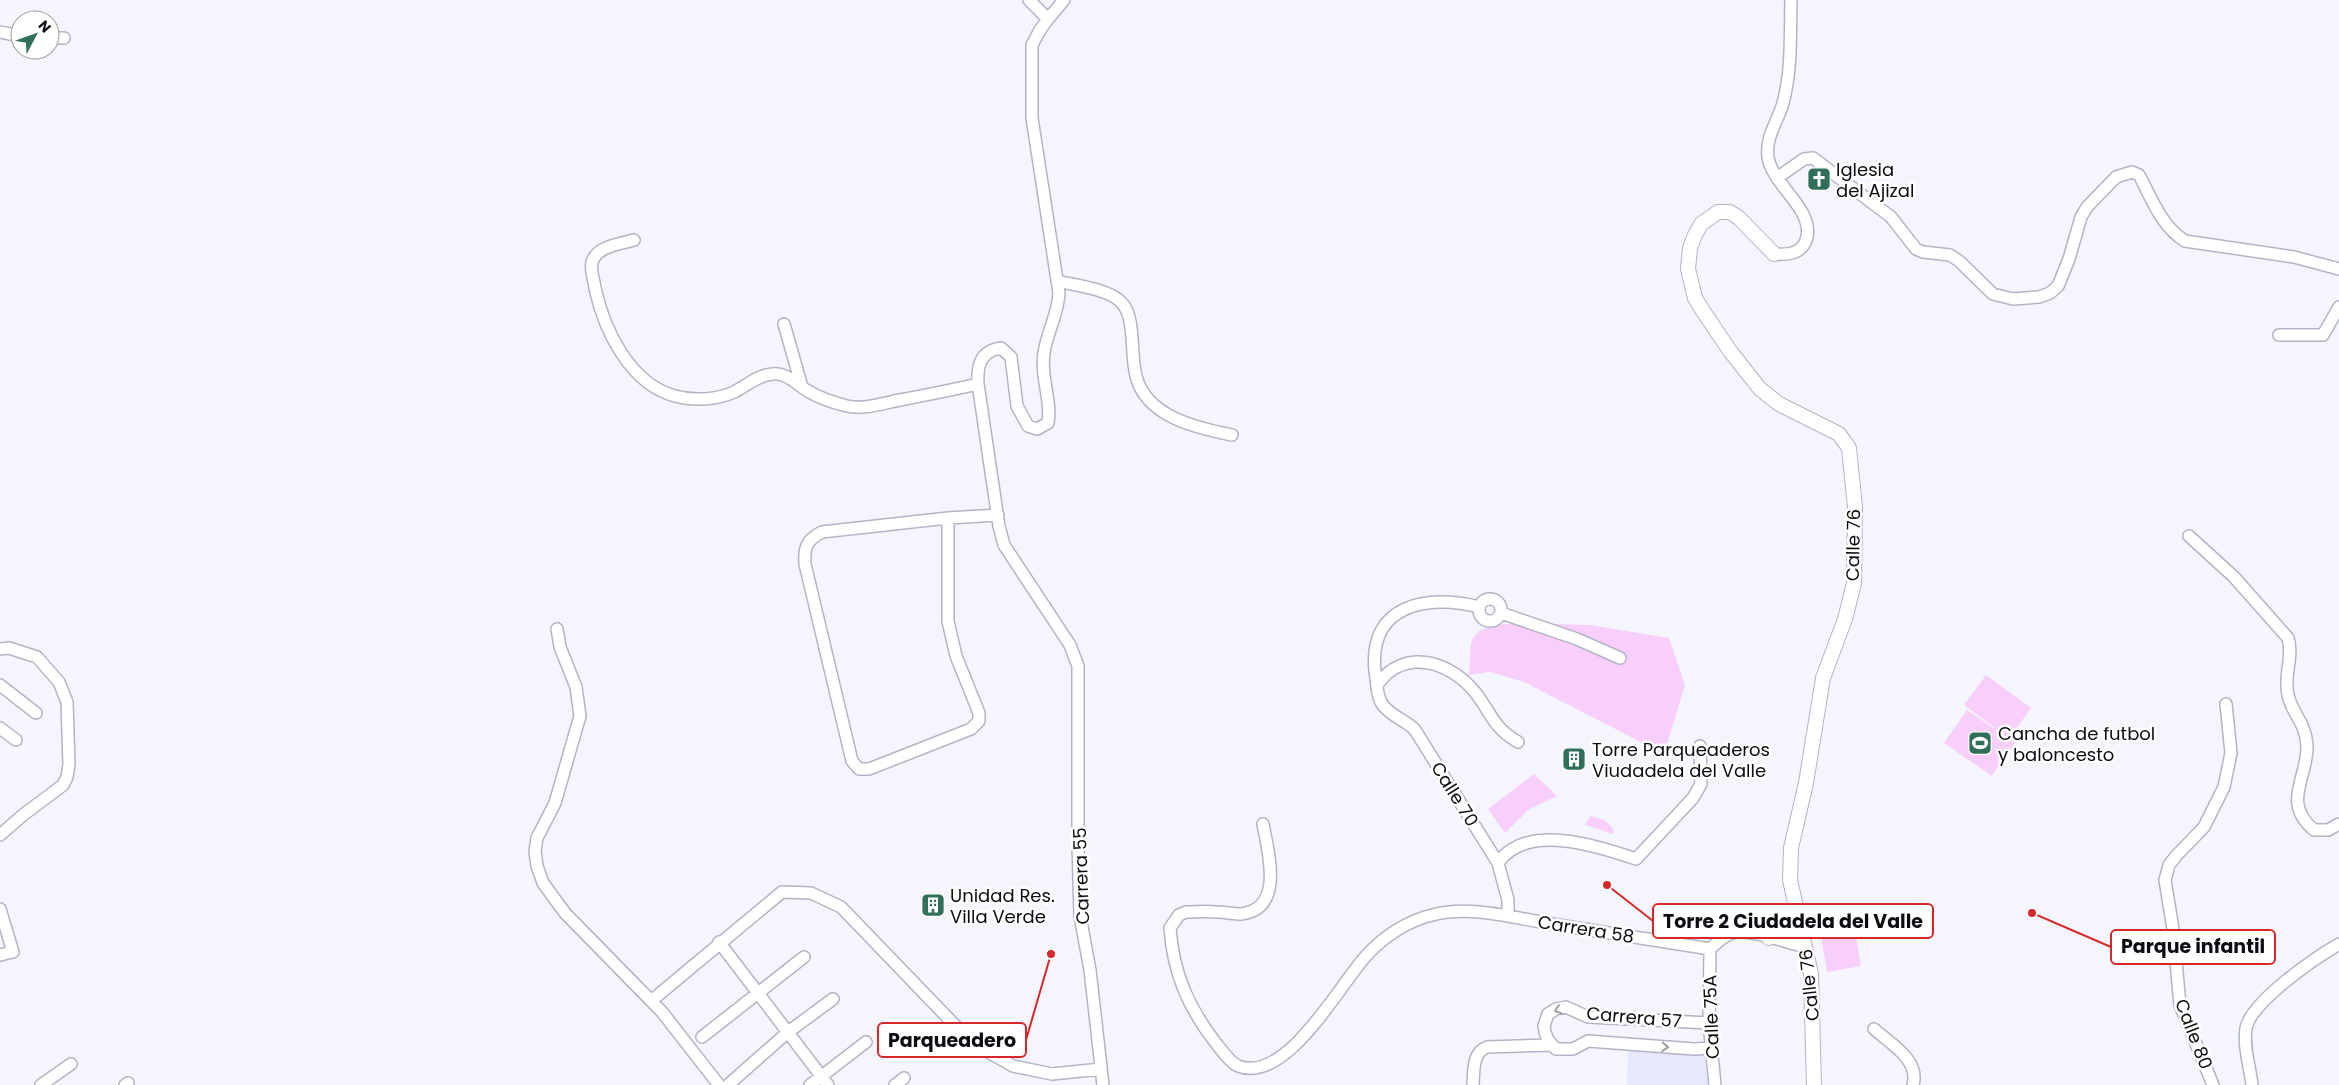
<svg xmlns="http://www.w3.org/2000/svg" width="2339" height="1085" font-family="Poppins,sans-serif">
  <rect width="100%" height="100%" fill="#f5f6fd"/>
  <path fill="#e6e8fd" d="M1628 1049 1704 1053 1708 1085H1627Z"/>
  <path fill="#f8cffa" d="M1522 623 1590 625 1669 638 1685 685 1664 754 1524 682 1490 672 1469 675C1470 668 1470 643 1472 640 1480 623 1507 624 1522 623Z
    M1986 675 2031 708 2009 739 2015 743 1992 776 1944 743 1967 710 2008 738 1964 705Z
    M1534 774 1557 796 1529 809 1505 833 1488 809Z
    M1590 816 1604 820 1613 828V834L1585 825Z
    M1852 912 1861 966 1827 972 1818 918Z"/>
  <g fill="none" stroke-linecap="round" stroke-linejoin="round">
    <g stroke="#b2b4c6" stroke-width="14">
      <path id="minor" d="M1029 0 1048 19 1040 30 1032 45V118L1059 293C1058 315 1047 332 1044 353 1040 377 1052 400 1048 423L1037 429 1028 426 1017 406 1011 357 1001 348C980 351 977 366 978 384L999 526 1004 545 1070 645 1078 666V845L1080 916 1090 970 1103 1085
        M1048 19 1064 0
        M0 32 20 36
        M50 38H64
        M1777 178 1804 159 1813 158 1891 217 1916 249 1923 252 1950 255 1959 261 1993 294 2013 299 2039 297 2050 293 2058 286 2069 259 2081 217 2087 207 2116 177 2132 172 2139 175C2152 199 2161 226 2185 241L2294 257 2339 269
        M634 240C620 244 597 246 592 262 590 270 594 280 595 288 604 330 630 384 675 396 693 401 717 400 734 392 746 386 758 375 772 374 787 372 797 385 808 391 819 398 835 403 847 406 864 410 883 403 900 400 926 395 952 390 978 384
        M1774 254C1788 255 1803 254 1807 237 1813 208 1772 185 1768 157 1765 135 1780 119 1784 99 1792 67 1790 32 1791 0
        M1057 281C1074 285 1109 289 1121 302 1130 311 1131 326 1132 338 1133 350 1133 364 1136 376 1146 417 1197 428 1232 435
        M784 324 802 387
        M2279 335H2323L2339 307
        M948 518V621L956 656 979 713V721L971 729 869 769H859L852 761 805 564C804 548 806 540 822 532L948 518 998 515
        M2189 536 2234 577 2288 638C2294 657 2283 676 2288 695 2292 714 2305 721 2307 745 2308 779 2281 802 2314 830H2328L2339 824
        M1479 610a11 11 0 1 1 22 0a11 11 0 1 1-22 0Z
        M1479 607C1428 594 1368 604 1375 671 1377 681 1376 695 1382 704 1390 716 1406 720 1415 730L1498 863 1508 900V916
        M1501 613 1577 639 1620 658
        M557 629 560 647 576 687 580 716 555 803 537 838 535 851 537 866 543 883 565 913 662 1012 719 1085
        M0 649 9 648 37 657 59 682 67 702 69 764 67 777 63 785 23 815 0 835
        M0 685 36 713
        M1377 685C1403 648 1448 660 1474 691 1492 713 1492 727 1518 742
        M0 728 16 740
        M1263 824C1268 852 1285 909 1241 914 1233 914 1225 912 1217 912 1207 911 1197 912 1186 912L1179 915 1170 928C1173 972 1188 1007 1215 1042 1222 1050 1228 1061 1238 1066 1286 1085 1340 984 1366 956 1383 937 1407 921 1432 915 1471 905 1514 918 1552 924 1605 932 1657 941 1710 949
        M1498 863C1526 822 1598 846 1636 859L1693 798 1701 784 1700 746
        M0 909 13 952 0 955
        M719 942 828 1085
        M1710 949 1709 1023 1715 1085
        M1710 949C1716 943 1723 936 1732 933 1752 928 1786 943 1806 947
        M651 1001 782 892 811 893 841 907 972 1043 1013 1066 1052 1074 1101 1069
        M1709 1023 1588 1017 1566 1007 1556 1009 1548 1014 1544 1026 1545 1032 1548 1040 1556 1049H1573L1588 1041 1694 1049 1710 1048
        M1874 1029C1891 1044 1920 1060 1913 1085
        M702 1037 804 957
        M41 1085 71 1064
        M125 1085 128 1083
        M728 1085 788 1032 833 999
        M810 1085 866 1042
        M895 1085 904 1078
        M1473 1085C1474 1071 1472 1053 1487 1047L1551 1045
        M2213 1085 2180 1005 2173 929 2165 880 2169 865 2176 856 2204 827 2224 787 2231 753 2226 704
        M2252 1085C2250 1066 2243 1047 2246 1028 2252 1001 2315 958 2339 944"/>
    </g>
    <g stroke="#b2b4c6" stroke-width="16">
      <path id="tertiary" d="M1774 254 1739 218 1730 212H1718L1701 224 1695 235 1690 248 1688 269 1695 298 1703 311 1730 351 1760 389 1779 404 1839 434 1849 448 1855 507 1854 583 1845 619 1823 678 1806 783 1791 848 1790 880 1811 974 1814 1085
        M1769 938 1785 929 1795 909"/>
    </g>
    <use href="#minor" stroke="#fff" stroke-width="11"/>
    <use href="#tertiary" stroke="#fff" stroke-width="14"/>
  </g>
  <defs><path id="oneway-chevron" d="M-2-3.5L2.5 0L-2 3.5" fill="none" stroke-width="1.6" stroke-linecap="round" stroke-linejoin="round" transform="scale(1.25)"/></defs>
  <g stroke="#9d9ea0">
    <use href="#oneway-chevron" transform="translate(1558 1010) rotate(161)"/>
    <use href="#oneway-chevron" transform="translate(1665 1047) rotate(4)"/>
  </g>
  <defs>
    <g id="church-square" transform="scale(1.25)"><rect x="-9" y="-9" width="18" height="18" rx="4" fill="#326f5b" stroke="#fff"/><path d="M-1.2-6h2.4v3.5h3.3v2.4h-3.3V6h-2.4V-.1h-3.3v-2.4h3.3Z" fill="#fff"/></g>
    <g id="stadium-square" transform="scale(1.25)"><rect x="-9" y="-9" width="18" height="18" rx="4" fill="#326f5b" stroke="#fff"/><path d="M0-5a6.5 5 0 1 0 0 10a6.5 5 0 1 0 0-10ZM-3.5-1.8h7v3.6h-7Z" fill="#fff"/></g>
    <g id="building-square" transform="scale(1.25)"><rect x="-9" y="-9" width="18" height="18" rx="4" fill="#326f5b" stroke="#fff"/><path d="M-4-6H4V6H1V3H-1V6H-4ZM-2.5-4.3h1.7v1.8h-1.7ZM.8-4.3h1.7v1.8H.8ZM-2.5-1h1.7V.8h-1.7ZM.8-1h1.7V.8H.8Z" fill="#fff"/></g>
  </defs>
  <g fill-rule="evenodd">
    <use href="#church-square" x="1819" y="179"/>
    <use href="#stadium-square" x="1980" y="743"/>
    <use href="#building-square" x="1574" y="759"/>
    <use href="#building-square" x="933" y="905"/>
  </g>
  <g text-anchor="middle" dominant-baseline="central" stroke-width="5" stroke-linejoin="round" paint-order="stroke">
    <g font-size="18" fill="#0b0c12" stroke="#fff" text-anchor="start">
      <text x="1836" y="169">Iglesia<tspan x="1836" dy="21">del Ajizal</tspan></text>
      <text x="1998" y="733">Cancha de futbol<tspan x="1998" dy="21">y baloncesto</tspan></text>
      <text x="1592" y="749">Torre Parqueaderos<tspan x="1592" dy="21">Viudadela del Valle</tspan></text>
      <text x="950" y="895">Unidad Res.<tspan x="950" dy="21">Villa Verde</tspan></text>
    </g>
    <g font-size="18" fill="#0b0c12" stroke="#fff">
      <text transform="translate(1853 545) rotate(-89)">Calle 76</text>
      <text transform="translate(1455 794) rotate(58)">Calle 70</text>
      <text transform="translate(1081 876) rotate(-92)">Carrera 55</text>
      <text transform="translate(1586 929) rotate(9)">Carrera 58</text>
      <text transform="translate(1809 985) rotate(-96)">Calle 76</text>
      <text transform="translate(1634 1017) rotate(5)">Carrera 57</text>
      <text transform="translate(1711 1017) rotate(-92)">Calle 75A</text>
      <text transform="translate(2194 1034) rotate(69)">Calle 80</text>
    </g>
  </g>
  <path fill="none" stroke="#d62828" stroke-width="2" d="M1607 885L1653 921M2032 913L2111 947M1051 954L1026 1040"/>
  <g fill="#d62828" stroke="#fff" stroke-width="2">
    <circle cx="1607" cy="885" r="5"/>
    <circle cx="2032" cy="913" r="5"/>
    <circle cx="1051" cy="954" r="5"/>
  </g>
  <g fill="#fff" stroke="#d62828" stroke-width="2">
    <rect x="1653" y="904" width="280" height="34" rx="5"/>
    <rect x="2111" y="930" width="164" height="34" rx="5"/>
    <rect x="878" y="1023" width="148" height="34" rx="5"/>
  </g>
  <g font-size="19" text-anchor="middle" font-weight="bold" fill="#0b0c12">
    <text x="1793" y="928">Torre 2 Ciudadela del Valle</text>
    <text x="2193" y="953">Parque infantil</text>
    <text x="952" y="1047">Parqueadero</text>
  </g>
  <g transform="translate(35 35) rotate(49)"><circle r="24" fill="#ffffff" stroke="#9d9ea0"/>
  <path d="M0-4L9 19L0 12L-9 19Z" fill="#326f5b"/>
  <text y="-8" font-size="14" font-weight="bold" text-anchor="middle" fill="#0b0c12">N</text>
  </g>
</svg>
